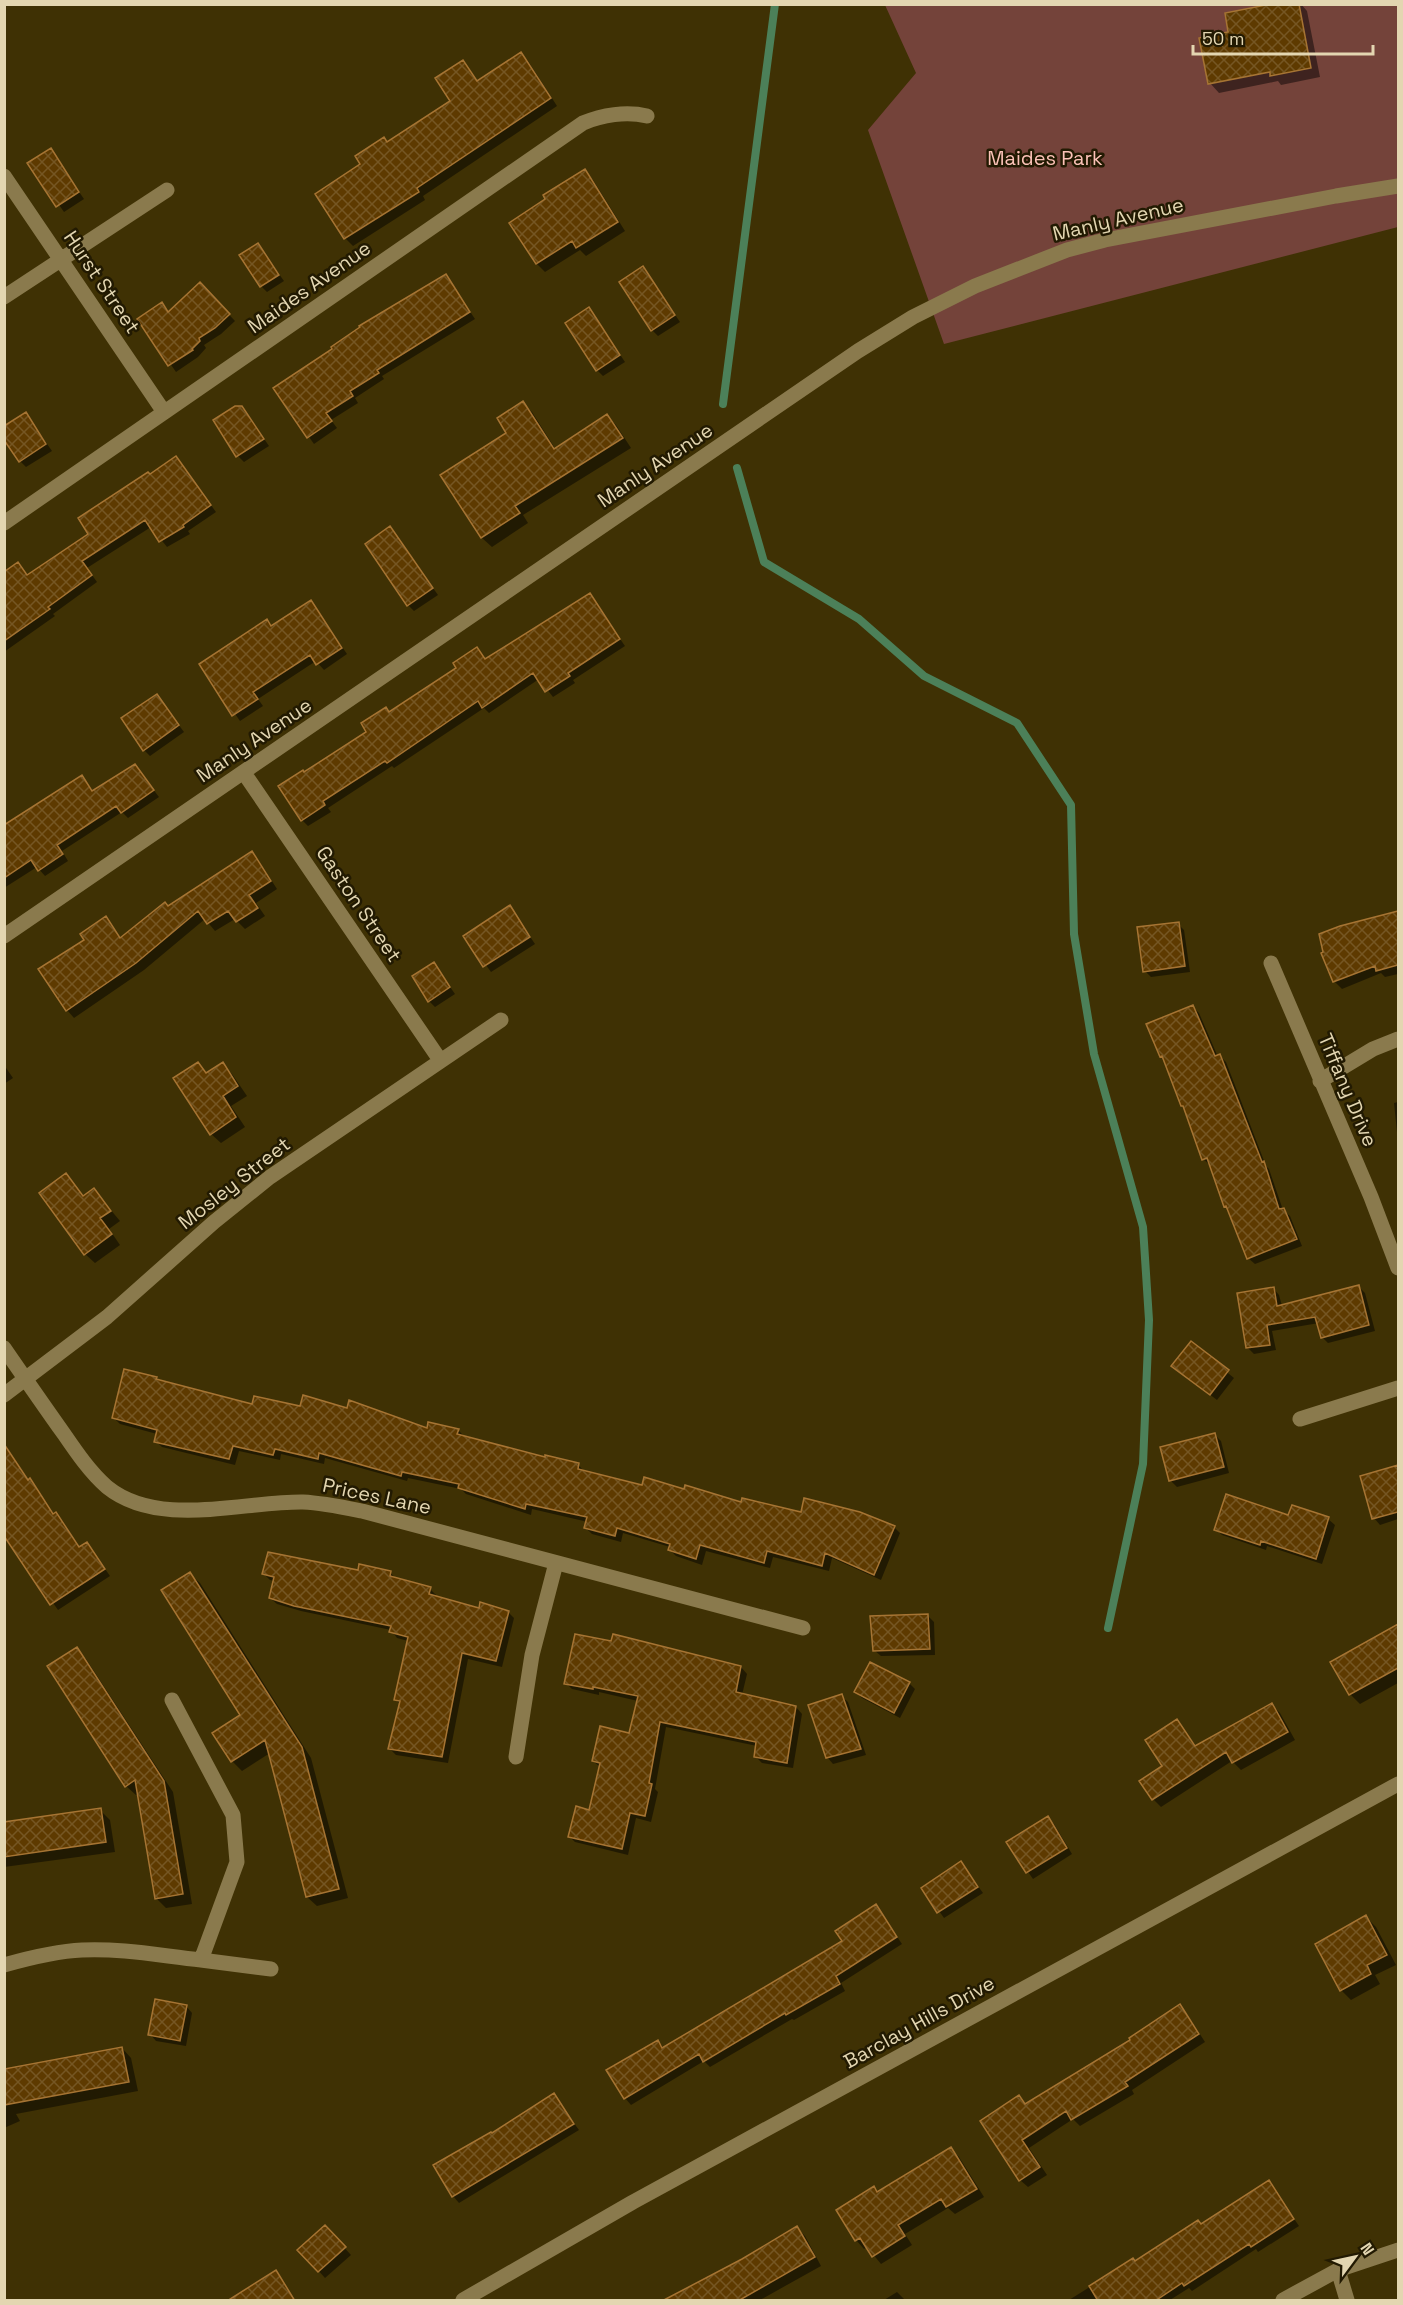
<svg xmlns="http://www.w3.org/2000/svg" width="1403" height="2305" font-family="'Space Grotesk',sans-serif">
  <defs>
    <pattern id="building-cross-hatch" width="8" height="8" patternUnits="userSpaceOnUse" patternTransform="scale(1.5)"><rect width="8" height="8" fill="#5e3a00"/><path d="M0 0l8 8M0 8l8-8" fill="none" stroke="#755623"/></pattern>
  </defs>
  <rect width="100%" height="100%" fill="#3f3104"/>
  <path fill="#74433a" d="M885 5H1398V227L944 344 868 130 916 73Z"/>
  <path fill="#0007" d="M1278 4H1301L1307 11 1320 77 1281 85 1278 81 1219 93 1210 83 1230 33Z
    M521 54 528 61 557 106 423 196 425 200 353 246 345 238 317 194 363 164 387 143 452 101 462 62 478 82Z
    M50 150 84 199 64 212 30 163Z
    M585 171 593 180 625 231 586 256 580 250 545 272 537 264 511 223Z
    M258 245 284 281 267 292 261 286Z
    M643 268 680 322 658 336 652 330Z
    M446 276 475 319 382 376 384 379 355 398 358 403 331 420 337 428 314 444 275 389Z
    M200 284 235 321 221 334 204 345 206 348 198 357 176 372 139 319 162 304 170 313Z
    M589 309 625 362 603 376 597 370Z
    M522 403 532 412 556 450 607 416 616 425 631 448 523 515 528 523 492 547 482 538 442 476 508 433Z
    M242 407 269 446 244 462 238 456Z
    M26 414 52 451 26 467 20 461Z
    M176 458 216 512 188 531 190 534 167 547 151 527 87 568 97 582 53 614 55 616 4 652V574L18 564 29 576 90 534 150 476Z
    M390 528 438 595 414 611 408 605Z
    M589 595 625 646 573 680 575 683 553 697 539 679 489 713 484 708 394 768 392 766 328 808 331 812 308 826 302 820 304 774 368 732 390 713 458 669 477 649 486 660Z
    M311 602 347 654 324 670 316 661 258 699 263 706 240 721 201 665 267 621 272 627Z
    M157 696 184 732 150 756 144 750Z
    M135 766 159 797 128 818 122 812 62 851 68 861 45 876 37 867 4 888V827L82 777 94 792Z
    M252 853 259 861 277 889 256 903 265 916 245 929 235 919 215 931 205 919 144 970 74 1018 67 1010 86 940 105 918 121 939Z
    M510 907 535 944 491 972 465 936Z
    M1398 912V974L1385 977 1381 973 1342 989 1334 981 1340 927Z
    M1178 924 1184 930 1190 972 1151 977 1145 971Z
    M434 964 455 994 435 1007 429 1001Z
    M1193 1007 1199 1013 1218 1057 1220 1056 1226 1062 1266 1166 1269 1169 1283 1210 1290 1216 1302 1246 1255 1264 1248 1258 1210 1165 1203 1159 1185 1109 1182 1105 1165 1059 1161 1056Z
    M198 1064 208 1074 222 1064 232 1074 247 1096 231 1106 245 1127 221 1143 211 1134Z
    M4 1065 13 1078 4 1084Z
    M1398 1102V1142L1394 1103Z
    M65 1175 84 1197 94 1190 120 1221 109 1229 120 1245 95 1263 85 1254Z
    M1359 1287 1365 1293 1375 1331 1328 1343 1322 1337 1319 1323 1272 1331 1276 1350 1254 1354 1248 1348 1273 1288 1279 1295 1282 1306Z
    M1191 1343 1234 1378 1217 1400 1180 1372Z
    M156 1379 159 1382 253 1406 301 1408 428 1430H458L464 1436 546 1459 578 1464 584 1472 643 1487 685 1491 803 1514 894 1527 900 1533 881 1580 832 1558 829 1571 773 1557 770 1568 706 1551 702 1565 676 1556 670 1550V1547L623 1533 621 1542 592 1534 586 1528 588 1522 532 1509 531 1515 466 1494 461 1489 408 1478 407 1481 325 1458 324 1464 281 1454 280 1460 239 1451 235 1465 162 1447 156 1441 157 1434 120 1424 114 1418Z
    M1214 1434 1221 1441 1229 1473 1177 1487 1171 1481Z
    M4 1446 54 1515 56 1514 62 1520 80 1548 87 1543 110 1576 58 1610 9 1540 4 1541Z
    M1398 1467V1519L1380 1525 1374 1518 1362 1477Z
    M1289 1517 1328 1519 1335 1525 1322 1564 1267 1546 1266 1550 1222 1535 1216 1529Z
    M359 1571 390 1572 396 1579 430 1589 436 1595V1598L480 1609 508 1612 514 1618 502 1667 468 1659 448 1763 396 1755 390 1749 400 1704 396 1700 408 1641 397 1638 391 1630 301 1611 277 1604 270 1598 274 1581 270 1580 263 1573Z
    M190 1574 200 1583 311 1758 348 1898 317 1906 307 1897 270 1753 242 1771 232 1761 242 1715Z
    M928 1616 934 1622 935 1655 881 1656 874 1650Z
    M1398 1625V1683L1360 1704 1350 1694 1332 1662Z
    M76 1649 86 1659 173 1792 192 1904 166 1908 156 1898 139 1793 136 1795 126 1786Z
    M741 1667 747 1674 742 1695 796 1707 802 1714 793 1768 762 1763 755 1756 757 1746 666 1727 655 1789 658 1792 651 1822 636 1818 628 1855 575 1842 569 1836 590 1811 600 1767 593 1761 630 1735 638 1701 599 1692V1695L572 1689 566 1683Z
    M909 1683 915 1689 900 1718 862 1698 856 1692Z
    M841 1696 848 1702 866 1755 833 1764 827 1757Z
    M1272 1705 1280 1713 1295 1740 1241 1770 1232 1761 1161 1807 1153 1799 1177 1721 1197 1747Z
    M100 1810 110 1820 115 1852 4 1867V1824Z
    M1048 1818 1054 1824 1072 1854 1033 1879 1008 1843Z
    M961 1863 983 1893 944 1918 923 1888Z
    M876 1906 902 1944 841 1983 845 1991 794 2020 792 2019 710 2067 704 2061 631 2105 625 2098 658 2042 664 2048 844 1942Z
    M1366 1917 1376 1927 1396 1965 1375 1975 1380 1984 1351 2000 1341 1990Z
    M186 2006 192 2013 186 2046 156 2041 150 2034Z
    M1180 2006 1187 2014 1205 2042 1132 2090 1134 2094 1080 2126 1073 2119 1029 2148 1047 2175 1028 2187 1020 2180 1019 2097 1027 2105 1132 2040Z
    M122 2048 131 2058 138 2091 16 2114 20 2121 4 2128V2074Z
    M553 2095 579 2130 459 2203 453 2196 492 2135Z
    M951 2149 959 2157 984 2197 955 2214 948 2208 905 2234 912 2245 881 2264 867 2247 864 2249 856 2240 838 2210 873 2188 878 2193Z
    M1269 2182 1299 2226 1258 2252 1256 2249 1192 2291 1189 2288 1170 2300H1069L1133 2260 1135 2262 1201 2226Z
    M797 2228 805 2236 821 2266 760 2300H665L743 2260Z
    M331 2233 351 2255 325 2278 300 2250Z
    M897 2292 905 2300H884Z"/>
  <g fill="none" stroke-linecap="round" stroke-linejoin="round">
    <path stroke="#4c8059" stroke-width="8" d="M723 404 775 4
      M737 468 764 562 859 619 924 676 1017 723 1071 805 1074 934 1094 1054 1143 1227 1149 1320 1143 1464 1108 1628"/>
  </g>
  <path fill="url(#building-cross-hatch)" stroke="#a67433" stroke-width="1.5" d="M1271 4H1299L1311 68 1270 76V72L1208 84 1199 38 1228 32 1225 13Z
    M521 52 551 98 417 188 419 192 344 239 315 194 360 164 355 156 384 137 387 142 450 101 435 78 463 60 477 81Z
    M51 148 79 192 56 207 27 163Z
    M585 169 618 222 576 248 572 241 536 264 509 223 545 199 543 195Z
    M258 243 279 275 260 287 239 255Z
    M643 266 675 315 651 331 619 282Z
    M446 274 470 312 377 370 379 373 350 391 353 396 326 413 332 421 307 438 273 388 332 349 331 347 360 327 359 326Z
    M200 282 230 314 215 328 199 338 200 341 192 349 193 350 168 366 137 319 162 302 168 312Z
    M589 307 620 355 596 371 565 323Z
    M523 401 554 449 607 414 623 438 515 506 520 513 481 538 440 475 506 433 497 418Z
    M235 406H242L264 439 236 457 213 420Z
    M26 412 46 444 19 462 4 440V426Z
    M176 456 211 505 183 525 184 527 159 542 145 520 82 561 92 575 48 607 50 609 4 641V572L18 562 27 575 88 534 78 518 148 472 150 474Z
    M390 526 433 588 407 606 365 544Z
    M590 593 620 639 568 673 570 676 545 692 533 673 482 708 478 701 387 763 385 761 323 801 325 805 301 821 278 786 303 770 304 772 366 732 361 723 386 707 389 712 456 668 453 663 477 647 485 659Z
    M311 600 342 648 316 665 310 655 253 692 258 699 232 716 199 664 267 619 271 626Z
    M157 694 179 725 143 751 121 718Z
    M135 764 154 790 121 813 116 806 57 845 63 854 38 871 31 860 4 878V825L82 775 92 791Z
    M252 851 271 881 249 895 258 908 236 922 228 911 207 924 198 911 136 963 66 1011 38 969 84 940 80 934 106 916 120 938 165 902 168 906Z
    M510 905 530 937 483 967 463 936Z
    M1398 911V965L1376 971 1375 966 1333 982 1321 953 1323 952 1319 934 1340 926Z
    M1179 922 1185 966 1143 972 1137 927Z
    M434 962 450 987 428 1002 412 976Z
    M1193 1005 1215 1056 1220 1054 1262 1162 1264 1161 1279 1209 1284 1208 1297 1239 1247 1259 1226 1206 1224 1207 1207 1158 1202 1160 1183 1106H1181L1162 1056 1160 1057 1146 1024Z
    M198 1062 206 1073 223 1062 238 1086 223 1096 236 1117 210 1135 173 1078Z
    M66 1173 83 1196 94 1188 111 1211 100 1218 112 1234 84 1255 39 1193Z
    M1359 1285 1369 1325 1321 1338 1315 1317 1267 1325 1270 1345 1246 1348 1237 1293 1274 1287 1277 1306Z
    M1191 1341 1229 1370 1210 1395 1171 1366Z
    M124 1369 157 1377 156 1379 252 1404 254 1396 300 1406 303 1395 347 1408 349 1400 427 1428 428 1422 459 1429 457 1434 545 1457V1455L579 1463 578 1469 642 1485 644 1477 684 1489 685 1485 741 1502 742 1498 801 1512 804 1498 860 1512 895 1526 874 1575 825 1553 822 1566 767 1551 764 1563 700 1545 696 1559 668 1550 670 1544 617 1528 615 1536 584 1528 587 1517 526 1504 525 1509 458 1488 459 1484 402 1472 401 1476 319 1453 318 1459 275 1449 273 1455 233 1446 229 1459 154 1442 157 1430 112 1418Z
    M1215 1433 1224 1467 1169 1481 1160 1447Z
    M4 1444 28 1480 30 1478 53 1514 56 1512 79 1547 87 1542 105 1569 50 1605 4 1536Z
    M1398 1465V1512L1372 1519 1360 1476Z
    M1226 1494 1288 1515 1292 1505 1329 1517 1316 1559 1261 1541 1260 1545 1214 1530Z
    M268 1552 358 1570 359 1564 391 1571 390 1576 431 1587 429 1594 479 1608 480 1602 509 1611 496 1661 462 1653 442 1757 388 1749 400 1701 394 1700 408 1637 389 1632 391 1626 294 1606 269 1598 274 1577 262 1574Z
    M190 1572 302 1747 339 1889 306 1897 265 1740 231 1762 212 1733 240 1715 161 1590Z
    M928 1614 930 1649 873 1651 870 1616Z
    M1398 1624V1668L1349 1695 1330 1662Z
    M575 1634 611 1641 613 1634 741 1666 736 1692 796 1706 787 1763 754 1757 756 1742 660 1722 649 1783 652 1784 645 1816 630 1813 622 1849 568 1837 576 1806 589 1810 600 1763 592 1761 600 1726 629 1733 638 1696 593 1687V1689L564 1684Z
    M77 1647 164 1781 183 1894 155 1899 135 1780 125 1787 47 1666Z
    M870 1662 910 1682 894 1713 854 1692Z
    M842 1694 861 1749 826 1758 808 1705Z
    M1272 1703 1288 1732 1232 1763 1226 1752 1152 1800 1139 1781 1162 1766 1145 1740 1177 1719 1195 1746Z
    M101 1808 106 1842 4 1857V1822Z
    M1048 1816 1067 1848 1026 1873 1006 1842Z
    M961 1861 978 1887 937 1913 921 1888Z
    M876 1904 897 1937 836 1976 840 1984 786 2015 785 2013 703 2062 699 2054 624 2099 606 2070 658 2040 662 2048 842 1941 835 1931Z
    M1366 1915 1387 1955 1367 1965 1371 1974 1340 1991 1315 1944Z
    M155 1999 187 2005 180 2041 148 2035Z
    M1180 2004 1199 2034 1125 2082 1128 2086 1071 2120 1066 2111 1022 2140 1040 2167 1019 2181 980 2121 1019 2095 1025 2104 1130 2040 1129 2038Z
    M122 2047 129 2082 4 2105V2069Z
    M554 2093 574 2124 452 2197 433 2165 491 2132 492 2133Z
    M951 2147 977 2189 946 2207 941 2199 898 2225 905 2236 872 2257 860 2238 855 2241 836 2210 874 2186 877 2192Z
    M1269 2180 1294 2219 1251 2247 1249 2244 1184 2286 1182 2283 1155 2301H1098L1089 2286 1133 2258 1135 2261 1198 2220 1201 2224Z
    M325 2225 346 2247 318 2272 297 2250Z
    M797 2226 815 2257 738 2301H662L742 2259Z
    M276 2270 295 2301H227Z"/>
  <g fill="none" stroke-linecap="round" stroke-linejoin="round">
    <path stroke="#8a7a4d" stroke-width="15" d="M4 176 164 412
      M4 297 167 190
      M4 523 583 123C602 115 626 111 647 116
      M244 773 440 1060
      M4 936 858 351 913 317 975 286 1067 250 1105 240 1336 196 1398 186
      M1271 963 1371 1197 1398 1268
      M1320 1081 1373 1049 1398 1039
      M4 1348C24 1377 44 1406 64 1434 77 1453 90 1472 107 1487 159 1529 243 1501 303 1502 323 1503 342 1507 362 1511L803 1628
      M4 1395 107 1317 214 1222 270 1177 501 1020
      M1300 1419 1398 1388
      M172 1700 233 1815 237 1862 201 1960 271 1969
      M516 1757 532 1655 556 1563
      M4 1965C29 1958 56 1951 82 1950 121 1948 162 1956 201 1960
      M1338 2270 1347 2300
      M463 2300 633 2202 1398 1784
      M1283 2300 1338 2270 1398 2250"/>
  </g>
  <g text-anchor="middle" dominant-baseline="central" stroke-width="5" stroke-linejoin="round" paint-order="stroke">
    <g font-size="20" fill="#fcc2b7" stroke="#221a02">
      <text x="1045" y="158">Maides Park</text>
    </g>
    <g font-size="20" fill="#e3d6b1" stroke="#221a02">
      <text transform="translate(1118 219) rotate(-13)">Manly Avenue</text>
      <text transform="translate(102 282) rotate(56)">Hurst Street</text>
      <text transform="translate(309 287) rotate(-35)">Maides Avenue</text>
      <text transform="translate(655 465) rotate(-34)">Manly Avenue</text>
      <text transform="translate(254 740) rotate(-34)">Manly Avenue</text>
      <text transform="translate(359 904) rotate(56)">Gaston Street</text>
      <text transform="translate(1348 1090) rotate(67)">Tiffany Drive</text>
      <text transform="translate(234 1183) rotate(-38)">Mosley Street</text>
      <text transform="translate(377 1496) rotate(12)">Prices Lane</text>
      <text transform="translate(919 2022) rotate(-29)">Barclay Hills Drive</text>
    </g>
  </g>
  <rect width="1403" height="2305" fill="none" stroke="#e3d6b1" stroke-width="12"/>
  <g transform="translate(1355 2257) rotate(57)" stroke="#221a02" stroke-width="4.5" paint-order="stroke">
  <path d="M0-4.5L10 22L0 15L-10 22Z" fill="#e3d6b1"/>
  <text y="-9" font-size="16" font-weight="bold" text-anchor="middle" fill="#e3d6b1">N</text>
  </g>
  <path d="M1193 45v9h180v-9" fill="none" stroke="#e3d6b1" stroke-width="3"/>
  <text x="1202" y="45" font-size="18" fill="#e3d6b1" stroke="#221a02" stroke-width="4.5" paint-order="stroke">50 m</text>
</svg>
